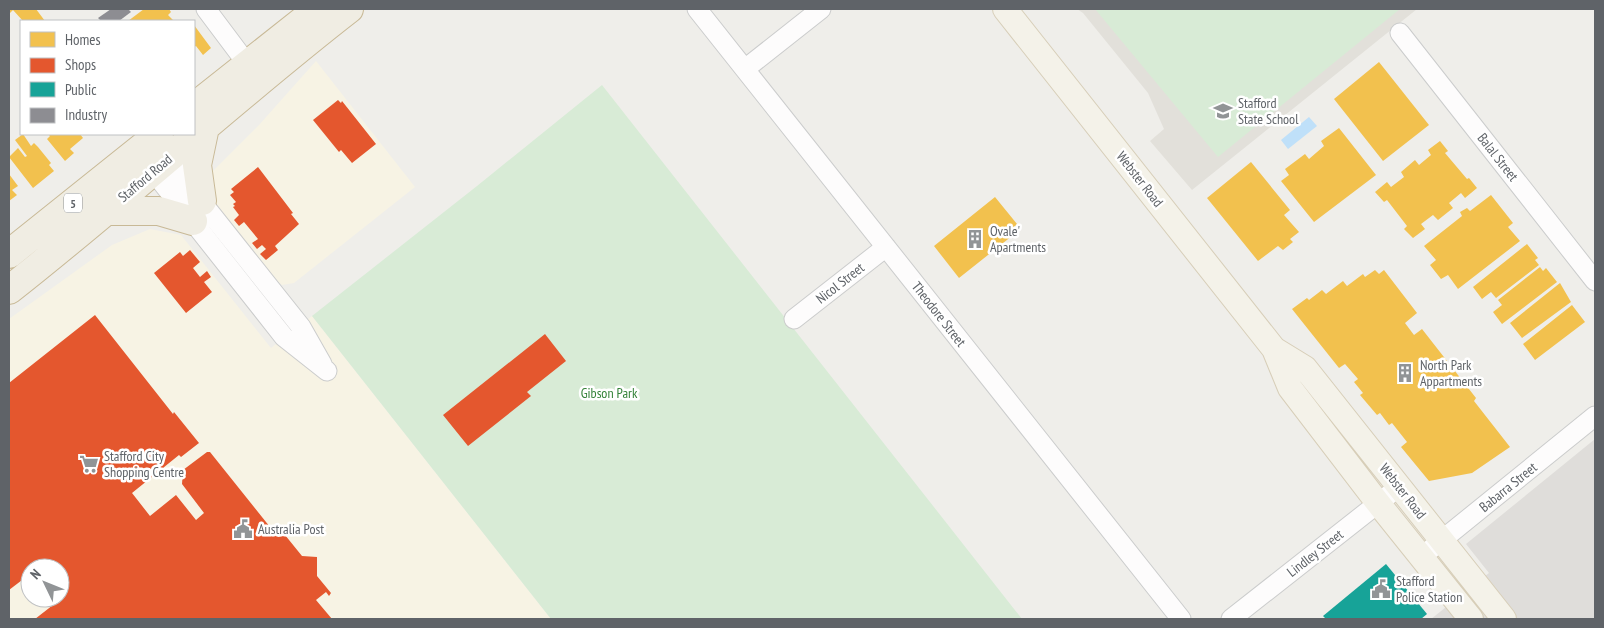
<svg xmlns="http://www.w3.org/2000/svg" width="1604" height="628" font-family="'PT Sans Narrow',sans-serif">
  <rect width="100%" height="100%" fill="#efeeea"/>
  <path fill="#f7f3e4" fill-rule="evenodd" d="M316 61 415 187 294 283 282 285 277 281 216 204 209 188 207 177 259 125Z
    M150 229 181 235 271 348 312 316 551 619H9V319L112 245ZM30 568H60V598H30Z"/>
  <path fill="#dfddda" d="M1595 439V619H1431L1489 573 1466 544Z"/>
  <path fill="#e2e0da" d="M1077 9H1417L1192 190 1150 141 1164 129 1148 93 1083 13Z"/>
  <path fill="#d8ebd6" d="M1095 9H1400L1218 157Z
    M602 85 1022 619H551L312 316 477 186Z"/>
  <path fill="#bfe0f9" d="M1309 117 1317 126 1288 149 1281 140Z"/>
  <path fill="#f2c14e" d="M9 9H36L45 21H23L13 10 9 14Z
    M144 9H169L171 12 168 15 174 21H128Z
    M194 25 211 48 203 55 196 46 194 47Z
    M1379 62 1429 125 1383 161 1334 99Z
    M1339 128 1376 175 1314 222 1281 181 1289 175 1285 169 1305 154 1309 159 1324 146 1321 141Z
    M23 134 31 146 34 143 38 147 51 163 49 165 54 171 33 188 9 157 18 148 25 157 27 156 15 140Z
    M48 134H80L83 138 70 149 74 153 65 161 47 139 50 136Z
    M1440 141 1448 151 1445 153 1467 179 1469 178 1477 188 1465 198 1461 193 1449 203 1453 208 1438 220 1433 215 1421 224 1425 229 1413 238 1404 229 1407 226 1387 200 1384 202 1375 192 1387 182 1391 187 1404 177 1401 172 1415 160 1419 165 1431 155 1428 150Z
    M1251 162 1290 210 1284 215 1299 232 1290 239 1293 242 1283 250 1278 246 1258 261 1207 198Z
    M9 174 18 186 12 190 17 195 9 201Z
    M1491 195 1513 223 1508 227 1520 241 1458 289 1448 275 1441 279 1430 265 1436 260 1424 246 1462 216 1460 212 1467 208 1470 211Z
    M995 197 1017 224 1013 228 1017 232 959 278 934 246Z
    M1527 244 1538 258 1535 260 1539 265 1496 298 1491 292 1482 299 1473 287Z
    M1540 267 1543 271 1546 268 1557 282 1502 324 1493 312 1502 305 1498 300Z
    M1375 270 1379 274 1384 270 1417 313 1405 323 1414 335 1422 329 1476 398 1474 401 1510 447 1472 473 1429 481 1401 447 1407 442 1392 423 1389 425 1380 413 1377 415 1360 395 1363 393 1354 382 1358 379 1345 364 1339 368 1292 309 1307 298 1309 300 1322 290 1326 294 1343 281 1347 286 1363 274 1365 277Z
    M1560 283 1571 302 1522 338 1510 323Z
    M1572 305 1585 322 1535 360 1523 344Z"/>
  <path fill="#e4572e" d="M338 100 341 103 342 101 376 144 352 163 341 150 339 152 313 120Z
    M258 167 293 213 291 214 299 224 275 246 278 250 266 260 260 254 266 249 262 245 257 249 252 243 258 239 244 222 239 226 234 220 239 215 233 207 235 206 233 204 236 202 230 195 234 192 231 189Z
    M190 250 200 262 193 268 200 277 207 271 211 277 204 282 212 292 186 313 154 273 180 252 183 256Z
    M95 315 173 414 174 412 199 443 181 457 179 455 132 493 150 516 176 495 196 520 204 513 182 484 183 470 207 452H210L278 537 285 535 302 556 317 557V576L331 593 329 596 326 592 316 600 332 619H35L53 605 48 598H60V568H45L42 564 37 568H30V574L9 590V383Z
    M545 334 566 361 527 392 531 396 468 446 443 415Z"/>
  <path fill="#17a398" d="M1386 564 1427 614 1421 619H1326L1323 616Z"/>
  <path fill="#8d8d92" d="M111 9H128L131 12 119 21H101L98 18Z"/>
  <g fill="none" stroke-linecap="round" stroke-linejoin="round">
    <g stroke="#cbcccc" stroke-width="21">
      <path id="minor" d="M206 9 248 65
        M697 9 1181 619
        M1400 33 1595 281
        M745 69 821 9
        M161 151 301 327 322 364
        M145 161 284 337 327 371
        M794 319 886 247
        M1421 557 1595 416
        M1231 619 1400 486"/>
    </g>
    <g stroke="#d7ceb8" stroke-width="26">
      <path id="major" d="M1005 9 1274 349 1290 388 1378 503 1471 619
        M1274 349 1305 368 1504 619"/>
    </g>
    <g stroke="#c8b996" stroke-width="30">
      <path id="highway" d="M194 107 314 12
        M202 201 197 165 205 127
        M107 211H159L193 221
        M9 254 159 134
        M9 290C125 199 233 99 349 9"/>
    </g>
    <use href="#minor" stroke="#fdfcfc" stroke-width="19"/>
    <use href="#major" stroke="#f4f2e9" stroke-width="24"/>
    <use href="#highway" stroke="#f0ede3" stroke-width="28"/>
  </g>
  <defs>
    <g id="school-bare" transform="scale(1.5)"><path d="M0-5L7-2L0 1L-7-2ZM-4 1L0 2.5L4 1V4Q0 6-4 4Z" fill="#919496" stroke="#fff" stroke-width="2.5" paint-order="stroke"/></g>
    <g id="building-bare" transform="scale(1.5)"><path d="M-4-6H4V6H1V3H-1V6H-4ZM-2.5-4.3h1.7v1.8h-1.7ZM.8-4.3h1.7v1.8H.8ZM-2.5-1h1.7V.8h-1.7ZM.8-1h1.7V.8H.8Z" fill="#919496" stroke="#fff" stroke-width="2.5" paint-order="stroke"/></g>
    <g id="supermarket-bare" transform="scale(1.5)"><path d="M-6-5.5h2.5l.6 2H6L4.5 2H-2.5L-4.4-4H-6ZM-1.5 3.2a1.3 1.3 0 1 0 .1 0ZM3 3.2a1.3 1.3 0 1 0 .1 0Z" fill="#919496" stroke="#fff" stroke-width="2.5" paint-order="stroke"/></g>
    <g id="civic-bare" transform="scale(1.5)"><path d="M-.6-6.5H3V-4.5H.6V-3L4-1V1h2V6H-6V1h2V-1L-.6-3ZM-1.2 2.5V6h2.4V2.5Z" fill="#919496" stroke="#fff" stroke-width="2.5" paint-order="stroke"/></g>
  </defs>
  <g fill-rule="evenodd">
    <use href="#school-bare" x="1223" y="111"/>
    <use href="#building-bare" x="975" y="239"/>
    <use href="#building-bare" x="1405" y="373"/>
    <use href="#supermarket-bare" x="89" y="464"/>
    <use href="#civic-bare" x="243" y="529"/>
    <use href="#civic-bare" x="1381" y="589"/>
  </g>
  <g text-anchor="middle" dominant-baseline="central" stroke-width="5" stroke-linejoin="round" paint-order="stroke">
    <rect fill="#fff" stroke="#8f9295" stroke-width="1" x="64" y="193.5" width="18" height="19" rx="4"/>
    <g font-size="12" font-weight="bold" fill="#5f6368">
      <text x="73" y="203">5</text>
    </g>
    <g font-size="14" fill="#5f6368" stroke="#fff" text-anchor="start">
      <text x="1238" y="103">Stafford<tspan x="1238" dy="16">State School</tspan></text>
      <text x="990" y="231">Ovale'<tspan x="990" dy="16">Apartments</tspan></text>
      <text x="1420" y="365">North Park<tspan x="1420" dy="16">Appartments</tspan></text>
      <text x="104" y="456">Stafford City<tspan x="104" dy="16">Shopping Centre</tspan></text>
      <text x="258" y="529">Australia Post</text>
      <text x="1396" y="581">Stafford<tspan x="1396" dy="16">Police Station</tspan></text>
    </g>
    <g font-size="14" fill="#5f6368" stroke="#fff">
      <text transform="translate(1498 157) rotate(52)">Balal Street</text>
      <text transform="translate(145 178) rotate(-40)">Stafford Road</text>
      <text transform="translate(1140 179) rotate(52)">Webster Road</text>
      <text transform="translate(840 283) rotate(-38)">Nicol Street</text>
      <text transform="translate(939 314) rotate(52)">Theodore Street</text>
      <text transform="translate(1508 487) rotate(-39)">Babarra Street</text>
      <text transform="translate(1403 491) rotate(52)">Webster Road</text>
      <text transform="translate(1315 553) rotate(-38)">Lindley Street</text>
    </g>
    <g font-size="14" fill="#348238" stroke="#fff">
      <text x="609" y="393">Gibson Park</text>
    </g>
  </g>
  <rect width="1604" height="628" fill="none" stroke="#5f6368" stroke-width="20"/>
  <rect x="20" y="20" width="175" height="115" fill="#ffffff" stroke="#bfc1c3"/>
  <rect x="30" y="32" width="25" height="15" fill="#f2c14e" stroke="#bfc1c3"/>
  <text x="65" y="45" font-size="15" fill="#5f6368">Homes</text>
  <rect x="30" y="58" width="25" height="15" fill="#e4572e" stroke="#bfc1c3"/>
  <text x="65" y="70" font-size="15" fill="#5f6368">Shops</text>
  <rect x="30" y="82" width="25" height="15" fill="#17a398" stroke="#bfc1c3"/>
  <text x="65" y="95" font-size="15" fill="#5f6368">Public</text>
  <rect x="30" y="108" width="25" height="15" fill="#8d8d92" stroke="#bfc1c3"/>
  <text x="65" y="120" font-size="15" fill="#5f6368">Industry</text>
  <g transform="translate(45 583) rotate(313)"><circle r="24" fill="#ffffff" stroke="#bfc1c3"/>
  <path d="M0-4L9 19L0 12L-9 19Z" fill="#919496"/>
  <text y="-8" font-size="14" font-weight="bold" text-anchor="middle" fill="#5f6368">N</text>
  </g>
</svg>
